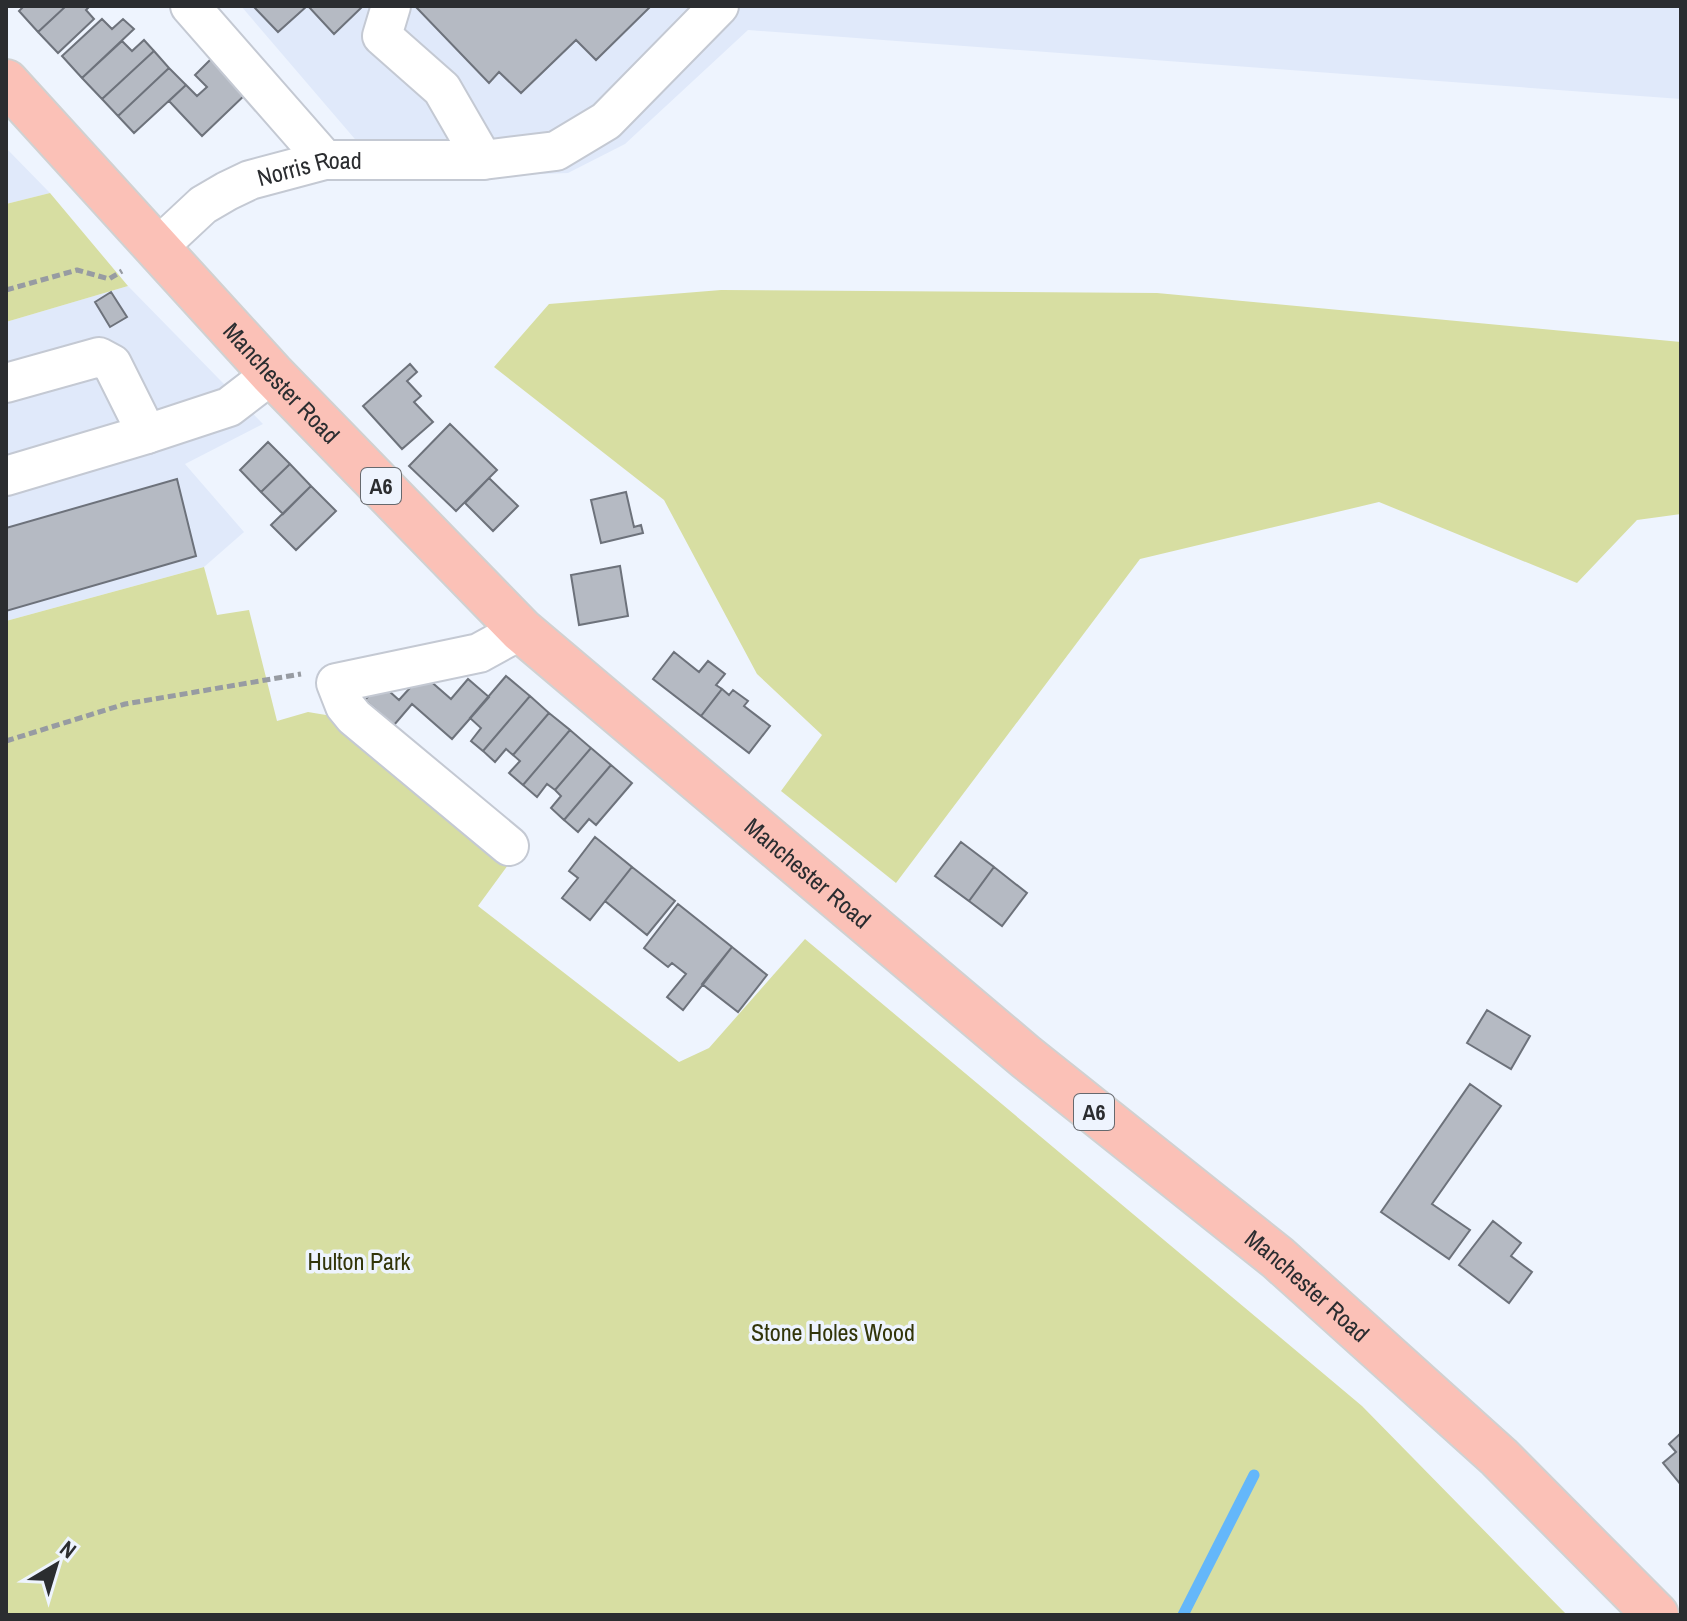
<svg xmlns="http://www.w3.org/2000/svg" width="1687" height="1621" font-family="'Archivo Narrow',sans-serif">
  <rect width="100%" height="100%" fill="#eef4fe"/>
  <path fill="#e0e9fa" d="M241 6H1681V99L748 30 625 144 568 173 390 180Z
    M6 148 50 193 6 204Z
    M128 286 263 424 185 464 244 532 204 567 6 621V322Z"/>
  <path fill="#d7dea2" d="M50 193 128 286 6 322V204Z
    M721 290 1157 293 1681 342V514L1637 520 1577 583 1379 502 1140 559 896 883 781 791 822 735 757 674 664 500 494 367 549 304Z
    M204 567 217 615 249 610 277 721 308 712 332 716 508 865 478 906 679 1062 709 1048 805 939 1362 1406 1567 1615H6V621Z"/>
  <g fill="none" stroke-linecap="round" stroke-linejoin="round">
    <path stroke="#64b7fa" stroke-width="11" d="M1183 1615 1254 1475"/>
  </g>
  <path fill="#b5bac3" stroke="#6d727b" stroke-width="2" d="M24 6H66L38 32 19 11Z
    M66 6H90L86 10 94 19 58 53 38 32Z
    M253 6H307L278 32Z
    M308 6H363L334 34Z
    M415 6H651L596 60 576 40 521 93 499 72 489 83Z
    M102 19 112 29 123 19 134 29 82 78 62 56Z
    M144 40 154 51 102 99 82 78 122 41 132 51Z
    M154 51 169 68 118 116 102 99Z
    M215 55 249 91 202 136 169 101 186 85 197 96 207 87 195 75Z
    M169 68 186 85 134 133 118 116Z
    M111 292 127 317 110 327 95 302Z
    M410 364 417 372 407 381 421 396 414 402 433 422 402 449 363 406Z
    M450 424 497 470 456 511 409 466Z
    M268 442 290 464 261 492 240 470Z
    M290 464 311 486 283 514 261 492Z
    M489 478 518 506 493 531 465 503Z
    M177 479 196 556 6 611V528Z
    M311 486 336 511 296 550 271 525Z
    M626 492 634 527 641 525 643 533 601 543 591 500Z
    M620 566 628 616 579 625 571 575Z
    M674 652 699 672 708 661 725 674 716 685 722 689 701 716 653 679Z
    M506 676 530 696 483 751 471 741 481 728 470 718Z
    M418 679H428L451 699 468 679 489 697 452 739 412 704 394 725 365 700 380 683 399 700Z
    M722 689 729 695 733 690 748 701 744 706 770 726 749 753 701 716Z
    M530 696 549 713 513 755 506 749 495 762 483 751Z
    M549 713 570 730 523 785 509 773 520 761 513 755Z
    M570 730 591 748 555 790 547 784 537 797 523 785Z
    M591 748 611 765 564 820 551 808 561 796 555 790Z
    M611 765 632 783 596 825 589 819 578 832 564 820Z
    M595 837 632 867 590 920 562 898 578 878 569 871Z
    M961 842 994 867 969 901 935 876Z
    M632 867 675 901 647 935 605 901Z
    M994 867 1027 893 1002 926 969 901Z
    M678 904 732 947 683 1010 667 997 686 974 672 963 668 967 644 948Z
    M732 947 767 975 738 1012 702 984Z
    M1487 1010 1530 1036 1511 1069 1467 1043Z
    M1470 1084 1501 1106 1432 1204 1470 1230 1449 1259 1381 1212Z
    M1493 1221 1521 1243 1511 1256 1532 1272 1509 1303 1459 1265Z
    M1681 1433V1485L1663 1463 1676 1452 1669 1444Z"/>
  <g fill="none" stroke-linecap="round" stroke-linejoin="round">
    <g stroke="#c4c9d3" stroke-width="42">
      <g id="minor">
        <path d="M190 6 325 160"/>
        <path d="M391 6 382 36 442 89 483 160"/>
        <path id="s1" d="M158 247 203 205 227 191 250 180 325 160H483L556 151 606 121 719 6"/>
        <path d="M6 383 99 357 112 364 147 434"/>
        <path d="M6 476 147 434 229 407 272 374"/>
        <path d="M509 846 354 717 345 706 336 683 479 653 521 630"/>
      </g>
    </g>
    <g stroke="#d0d1d1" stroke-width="48">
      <g id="highway">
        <path id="s2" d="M6 82 272 374 521 630 1026 1057 1278 1258 1499 1457 1656 1615"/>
      </g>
    </g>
    <path stroke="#979ba2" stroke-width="5" stroke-dasharray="8 4" stroke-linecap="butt" d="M6 290 77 270 109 279 122 271
      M6 741 125 704 301 674"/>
    <use href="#minor" stroke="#fff" stroke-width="38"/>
    <use href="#highway" stroke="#fbc1b7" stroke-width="44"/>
  </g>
  <g text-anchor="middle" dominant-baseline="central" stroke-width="7" stroke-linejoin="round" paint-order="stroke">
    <g fill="#eef4fe" stroke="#66696e" stroke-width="2">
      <rect x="361" y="468" width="40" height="36" rx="6"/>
      <rect x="1074" y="1094" width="40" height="36" rx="6"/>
    </g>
    <g font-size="22" font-weight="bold" fill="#2b2d30">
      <text x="381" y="486">A6</text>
      <text x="1094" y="1112">A6</text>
    </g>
    <g font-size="24" fill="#2b2d30" stroke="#eef4fe">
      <text stroke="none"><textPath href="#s1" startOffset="176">Norris Road</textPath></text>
      <text stroke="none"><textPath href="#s2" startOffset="408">Manchester Road</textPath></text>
      <text stroke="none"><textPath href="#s2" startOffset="1128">Manchester Road</textPath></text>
      <text stroke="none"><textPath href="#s2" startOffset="1776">Manchester Road</textPath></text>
    </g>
    <g font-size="24" fill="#323509" stroke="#eef4fe">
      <text x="359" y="1261">Hulton Park</text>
      <text x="833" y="1332">Stone Holes Wood</text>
    </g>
  </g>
  <rect width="1687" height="1621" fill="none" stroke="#2b2d30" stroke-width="16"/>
  <g transform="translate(56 1565) rotate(38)" stroke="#eef4fe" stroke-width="6" paint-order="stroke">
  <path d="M0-6L14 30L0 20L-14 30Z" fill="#2b2d30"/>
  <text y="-12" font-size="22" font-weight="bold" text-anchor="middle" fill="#2b2d30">N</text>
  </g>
</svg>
